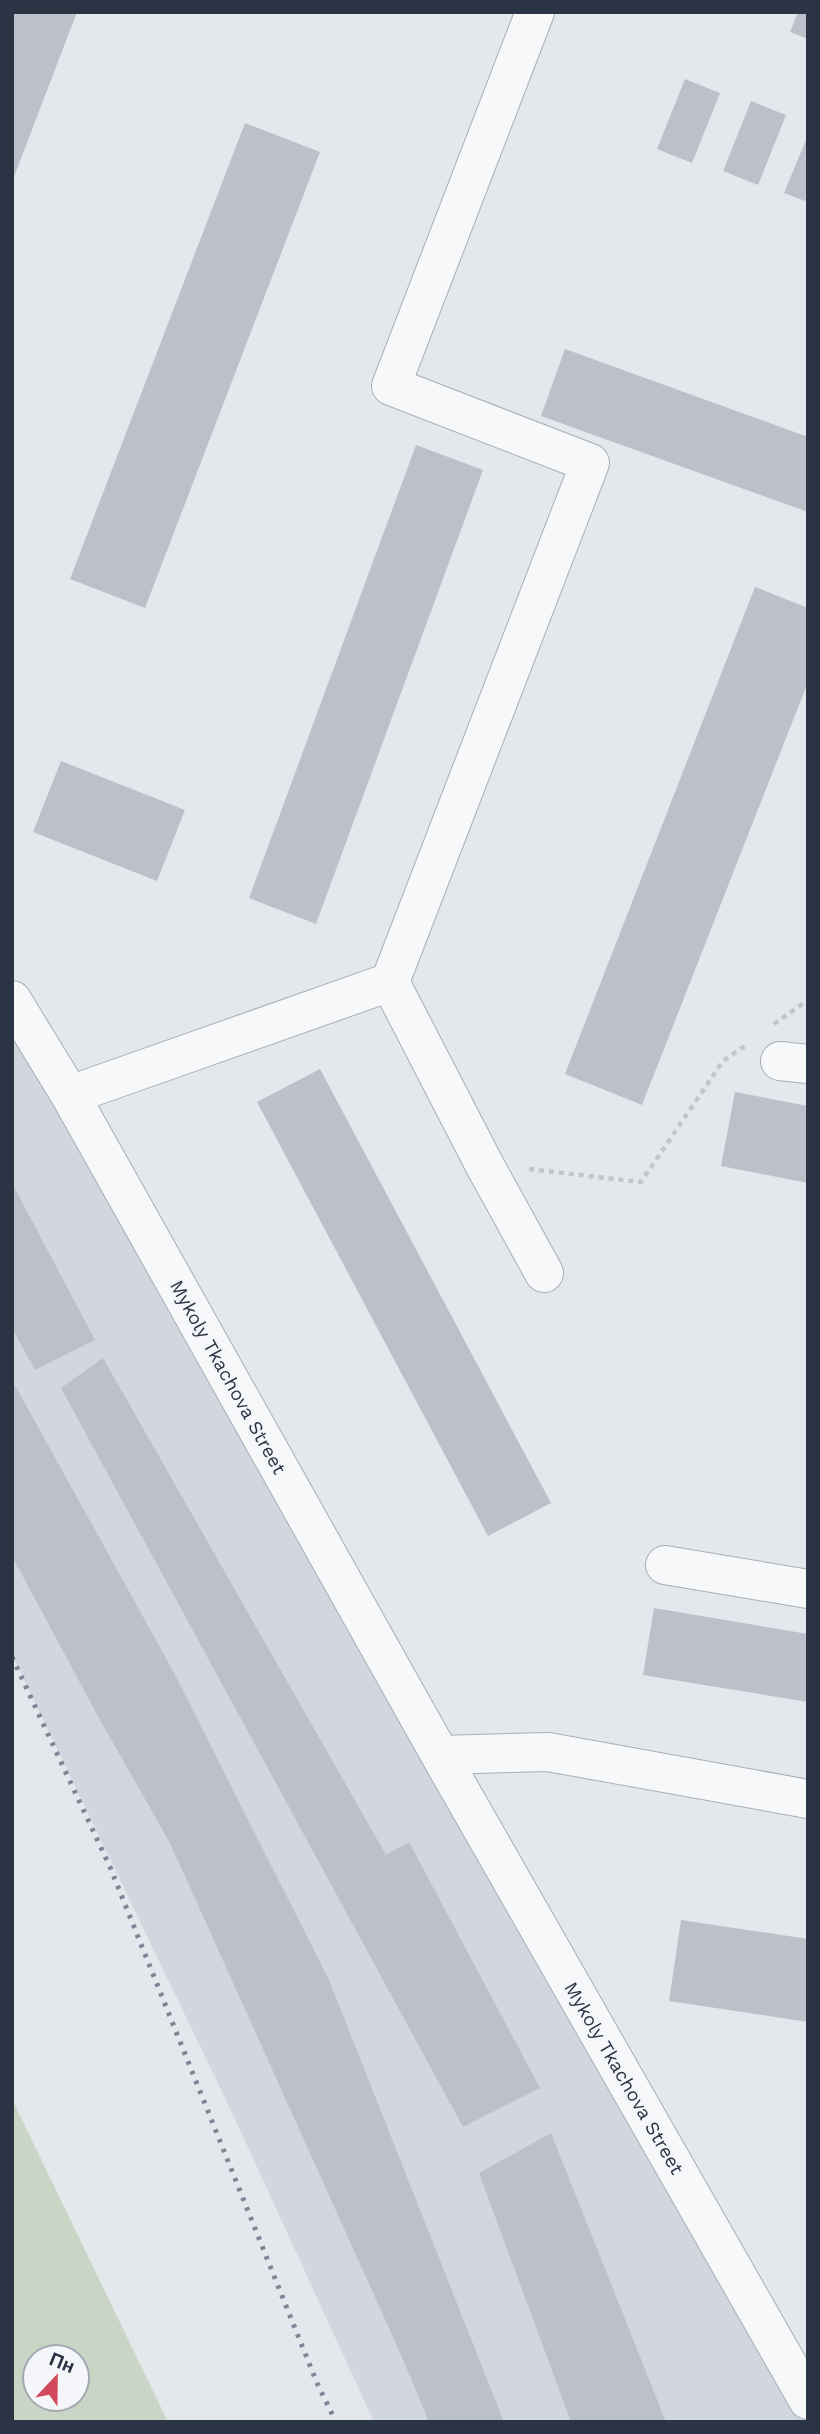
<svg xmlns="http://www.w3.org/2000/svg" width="820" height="2434" font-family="'Work Sans',sans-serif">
  <rect width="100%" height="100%" fill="#e4e7ec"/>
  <path fill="#d2d6de" d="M12 1001 808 2416V2422H374L235 2119 12 1655Z"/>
  <path fill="#c9d6c5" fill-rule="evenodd" d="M12 2099 168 2422H12ZM35 2357H77V2399H35Z"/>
  <path fill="#bbc0ca" d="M12 12H77L12 182Z
    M798 12H808V39L790 32Z
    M685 79 720 93 692 163 657 149Z
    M751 101 786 115 758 185 723 171Z
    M245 123 320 152 145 608 70 579Z
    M808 135V202L784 193Z
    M565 349 808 437V512L541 416Z
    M416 445 483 470 316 924 249 898Z
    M755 587 808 608V682L642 1105 565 1074Z
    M61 761 185 810 157 881 33 832Z
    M320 1069 551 1503 488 1536 257 1102Z
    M735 1092 808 1106V1183L721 1166Z
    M12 1183 95 1340 35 1370 12 1328Z
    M103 1358 386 1855 409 1842 540 2088 463 2127 61 1388Z
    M12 1380 172 1669 329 1980 504 2422H429L402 2357 170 1843 100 1720 12 1556Z
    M654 1608 808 1634V1702L643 1675Z
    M681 1920 808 1939V2022L669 2001Z
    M551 2133 666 2422H571L479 2173Z"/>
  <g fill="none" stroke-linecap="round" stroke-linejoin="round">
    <g stroke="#a9aeb7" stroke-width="40">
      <path id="minor" d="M390 982 590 463 391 386 535 12
        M12 1000 70 1095 440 1755 808 2400
        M780 1061 808 1064
        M70 1095 390 982 484 1164 544 1273
        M665 1565 808 1589
        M440 1755 548 1752 808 1799"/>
    </g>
    <path stroke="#c2c5cb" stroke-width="4.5" stroke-dasharray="5 5" stroke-linecap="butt" d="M774 1024 808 1000
      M529 1169 641 1182 723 1061 745 1046"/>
    <use href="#minor" stroke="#f7f8fa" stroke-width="38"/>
    <path stroke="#7d8696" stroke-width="5" stroke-dasharray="3.5 7" stroke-linecap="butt" d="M12 1657 110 1867 317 2383 336 2422"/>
  </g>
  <g text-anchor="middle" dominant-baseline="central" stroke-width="7" stroke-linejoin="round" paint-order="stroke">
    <g font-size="19" fill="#2b3445" stroke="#f4f6f9">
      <text transform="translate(228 1377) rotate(61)">Mykoly Tkachova Street</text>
      <text transform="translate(624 2078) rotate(60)">Mykoly Tkachova Street</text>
    </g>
  </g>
  <rect width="820" height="2434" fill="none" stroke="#2b3445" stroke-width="28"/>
  <g transform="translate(56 2378) rotate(22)"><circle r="33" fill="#f4f6f9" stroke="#a4a8b1" stroke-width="2"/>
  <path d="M0-5L12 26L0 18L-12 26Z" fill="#d1495b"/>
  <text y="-10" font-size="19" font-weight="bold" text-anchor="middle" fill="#2b3445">Пн</text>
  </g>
</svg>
